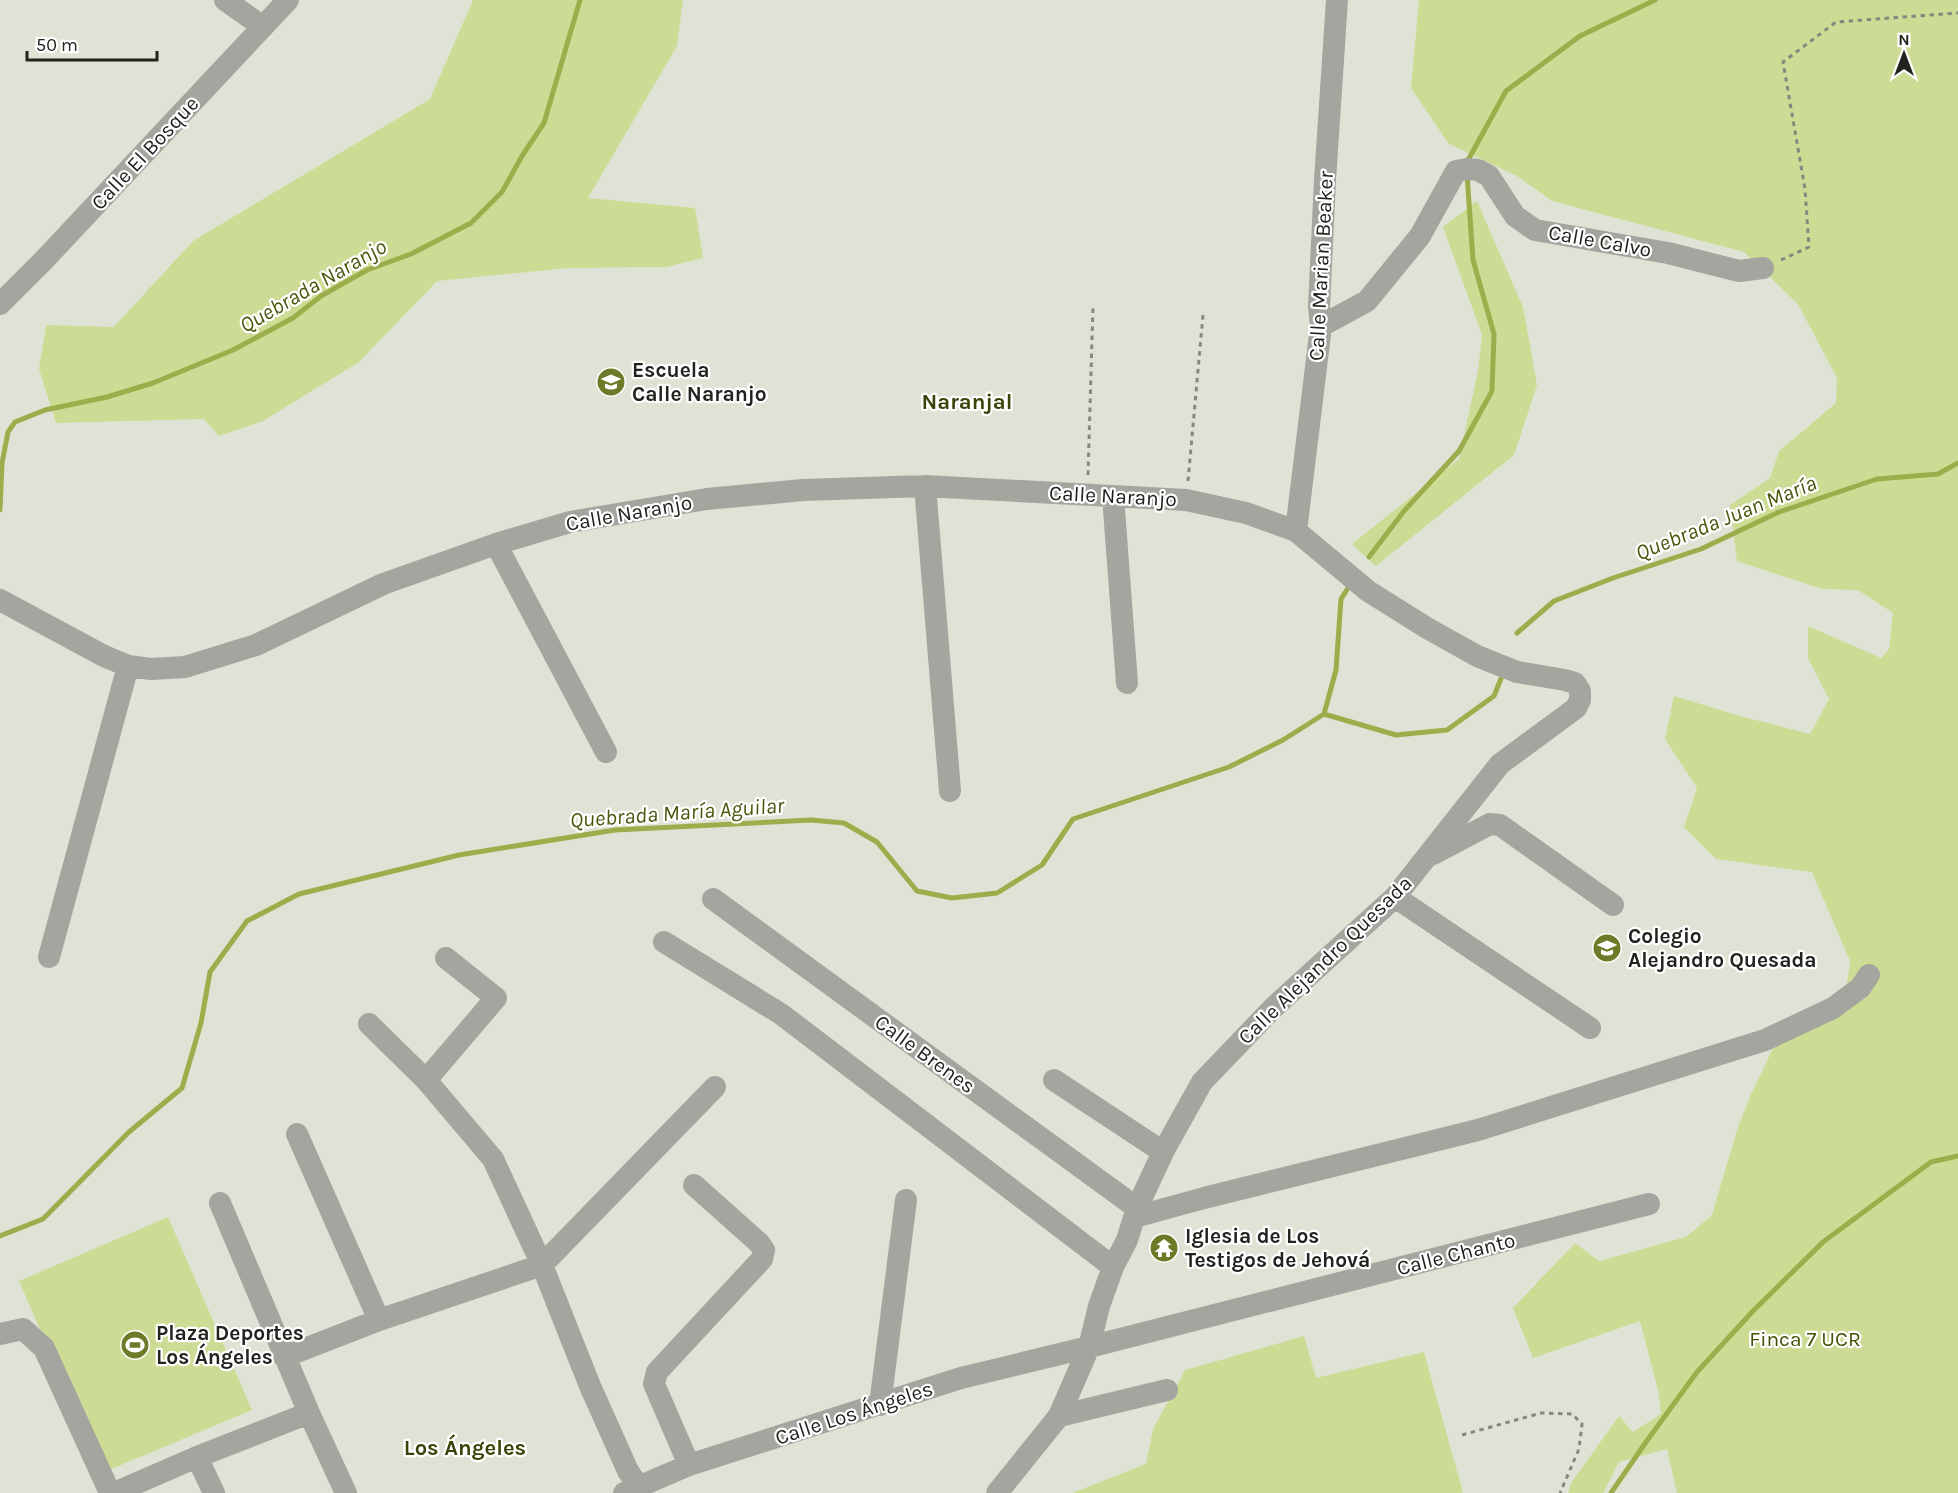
<svg xmlns="http://www.w3.org/2000/svg" width="1958" height="1493" font-family="Karla,sans-serif">
  <rect width="100%" height="100%" fill="#dfe3d5"/>
  <path fill="#cddc95" d="M473 0H683L677 46 588 198 695 208 703 258 666 267 568 268 437 281 359 362 263 421 219 436 204 419 56 423 39 369 46 325 114 327 193 241 430 99Z
    M1419 0H1958V1493H1677L1667 1449 1619 1462 1603 1493H1568L1571 1483 1619 1416 1633 1432 1661 1414 1658 1390 1640 1321 1533 1358 1513 1308 1575 1243 1599 1261 1686 1237 1712 1215 1737 1130 1751 1094 1779 1036 1843 1013 1850 961 1812 872 1716 859 1684 827 1697 788 1665 739 1674 696 1740 716 1810 734 1829 699 1808 658V626L1881 658 1889 649 1893 613 1858 590 1822 589 1737 561 1730 505 1770 478 1779 451 1836 403 1837 378 1798 304 1744 252 1552 201 1517 176 1449 144 1411 88Z
    M1477 201 1523 307 1537 385 1514 455 1376 566 1352 544 1459 459 1478 371 1482 335 1443 227Z
    M168 1217 252 1410 102 1473 19 1281Z
    M1304 1336 1316 1378 1424 1352 1463 1493H1072L1146 1464 1153 1429 1185 1370Z"/>
  <g fill="none" stroke-linecap="round" stroke-linejoin="round">
    <path stroke="#9cae4b" stroke-width="5" d="M1467 162 1506 91 1580 36 1655 0
      M0 510 2 463 8 432 15 422 45 410 107 397 153 383 233 350 293 318 321 296 367 270 411 254 471 223 502 192 522 156 544 123 580 0
      M1369 557 1404 511 1459 451 1492 391 1494 334 1473 260 1467 174
      M1517 633 1554 601 1613 578 1701 549 1779 512 1877 479 1938 474 1958 463
      M1324 714 1396 735 1447 730 1494 696 1504 671
      M0 1236 43 1219 129 1132 182 1088 201 1023 210 972 247 921 299 894 459 855 615 830 811 820 844 823 877 842 917 891 952 898 997 893 1042 865 1073 819 1229 767 1283 740 1324 714 1336 670 1341 599 1350 585
      M1611 1493 1646 1442 1697 1372 1753 1311 1823 1242 1931 1162 1958 1156"/>
    <path stroke="#85887e" stroke-width="3" stroke-dasharray="4.5 4.5" stroke-linecap="butt" d="M1781 260 1809 247 1805 189 1783 62 1836 22 1958 13
      M1088 475 1093 306
      M1188 481 1203 315
      M1462 1435 1541 1413 1572 1414 1582 1424 1579 1449 1560 1493"/>
    <path stroke="#a4a59f" stroke-width="22" d="M225 0 263 27
      M0 304 44 260 288 0
      M1321 326 1367 301 1420 236 1456 171 1467 169 1478 170 1489 176 1515 216 1535 230 1668 253 1739 271 1763 268
      M925 486 950 791
      M1113 496 1127 683
      M1296 531 1321 326 1319 307 1325 180 1337 0
      M496 544 606 752
      M0 600 104 656 128 666 151 669 185 667 256 645 383 584 496 544 570 522 707 499 803 490 925 486 1186 500 1246 513 1296 531 1368 591 1427 628 1477 656 1517 672 1565 680 1575 683 1580 691V700L1576 708 1500 764 1395 897 1273 1008 1202 1082 1163 1152 1137 1208 1127 1240 1113 1267 1099 1306 1089 1347 1059 1416 997 1493
      M1433 854 1490 824 1500 825 1613 905
      M1395 897 1590 1028
      M713 899 1137 1208
      M664 942 781 1014 1113 1267
      M49 957 128 666
      M369 1024 426 1080 493 1159 542 1265 590 1386 628 1471 639 1487
      M426 1080 496 998 446 958
      M1054 1080 1163 1152
      M297 1134 379 1320
      M220 1203 309 1413 346 1493
      M1135 1217 1204 1198 1478 1130 1765 1040 1833 1008 1860 988 1869 975
      M0 1334 23 1329 44 1348 110 1493
      M284 1357 379 1320 542 1265 715 1087
      M880 1405 906 1200
      M1059 1416 1167 1390
      M197 1457 214 1493
      M689 1465 654 1384 657 1372 762 1259 764 1250 759 1243 694 1185
      M114 1493 197 1457 309 1413
      M624 1493 689 1465 961 1378 1089 1347 1649 1204"/>
  </g>
  <defs>
    <g id="school-disc" transform="scale(1.5)"><circle r="9.5" fill="#6d7b28" stroke="#fff"/><path d="M0-5L7-2L0 1L-7-2ZM-4 1L0 2.5L4 1V4Q0 6-4 4Z" fill="#fff"/></g>
    <g id="temple-disc" transform="scale(1.5)"><circle r="9.5" fill="#6d7b28" stroke="#fff"/><path d="M0-6L5-2H3V0L6.5 2.5H4V6H1.5V3h-3V6H-4V2.5H-6.5L-3 0V-2H-5Z" fill="#fff"/></g>
    <g id="stadium-disc" transform="scale(1.5)"><circle r="9.5" fill="#6d7b28" stroke="#fff"/><path d="M0-5a6.5 5 0 1 0 0 10a6.5 5 0 1 0 0-10ZM-3.5-1.8h7v3.6h-7Z" fill="#fff"/></g>
  </defs>
  <g fill-rule="evenodd">
    <use href="#school-disc" x="611" y="382"/>
    <use href="#school-disc" x="1607" y="948"/>
    <use href="#temple-disc" x="1164" y="1248"/>
    <use href="#stadium-disc" x="135" y="1345"/>
  </g>
  <g text-anchor="middle" dominant-baseline="central" stroke-width="4.5" stroke-linejoin="round" paint-order="stroke">
    <g font-size="21" fill="#22231e" stroke="#fff">
      <text transform="translate(145 153) rotate(-47)">Calle El Bosque</text>
      <text transform="translate(1600 241) rotate(10)">Calle Calvo</text>
      <text transform="translate(1321 266) rotate(-87)">Calle Marian Beaker</text>
      <text transform="translate(1113 496) rotate(3)">Calle Naranjo</text>
      <text transform="translate(629 513) rotate(-10)">Calle Naranjo</text>
      <text transform="translate(1325 960) rotate(-44)">Calle Alejandro Quesada</text>
      <text transform="translate(925 1054) rotate(36)">Calle Brenes</text>
      <text transform="translate(1456 1254) rotate(-14)">Calle Chanto</text>
      <text transform="translate(854 1413) rotate(-18)">Calle Los Ángeles</text>
    </g>
    <g font-size="21" font-weight="bold" fill="#22231e" stroke="#fff" text-anchor="start">
      <text x="632" y="370">Escuela<tspan x="632" dy="24">Calle Naranjo</tspan></text>
      <text x="1628" y="936">Colegio<tspan x="1628" dy="24">Alejandro Quesada</tspan></text>
      <text x="1185" y="1236">Iglesia de Los<tspan x="1185" dy="24">Testigos de Jehová</tspan></text>
      <text x="156" y="1333">Plaza Deportes<tspan x="156" dy="24">Los Ángeles</tspan></text>
    </g>
    <g font-size="21" fill="#465103" stroke="#fff">
      <text x="1805" y="1339">Finca 7 UCR</text>
    </g>
    <g font-size="22" font-style="italic" fill="#4c570d" stroke="#fff">
      <text transform="translate(313 286) rotate(-30)">Quebrada Naranjo</text>
      <text transform="translate(1726 518) rotate(-22)">Quebrada Juan María</text>
      <text transform="translate(677 813) rotate(-4)">Quebrada María Aguilar</text>
    </g>
    <g font-size="22" font-weight="bold" fill="#3b4408" stroke="#fff">
      <text x="967" y="402">Naranjal</text>
      <text x="465" y="1448">Los Ángeles</text>
    </g>
  </g>
  <g transform="translate(1904 54)" stroke="#ffffff" stroke-width="4.5" paint-order="stroke">
  <path d="M0-4.5L10 22L0 15L-10 22Z" fill="#22231e"/>
  <text y="-9" font-size="16" font-weight="bold" text-anchor="middle" fill="#22231e">N</text>
  </g>
  <path d="M27 51v9h130v-9" fill="none" stroke="#22231e" stroke-width="3"/>
  <text x="36" y="51" font-size="18" fill="#22231e" stroke="#ffffff" stroke-width="4.5" paint-order="stroke">50 m</text>
</svg>
